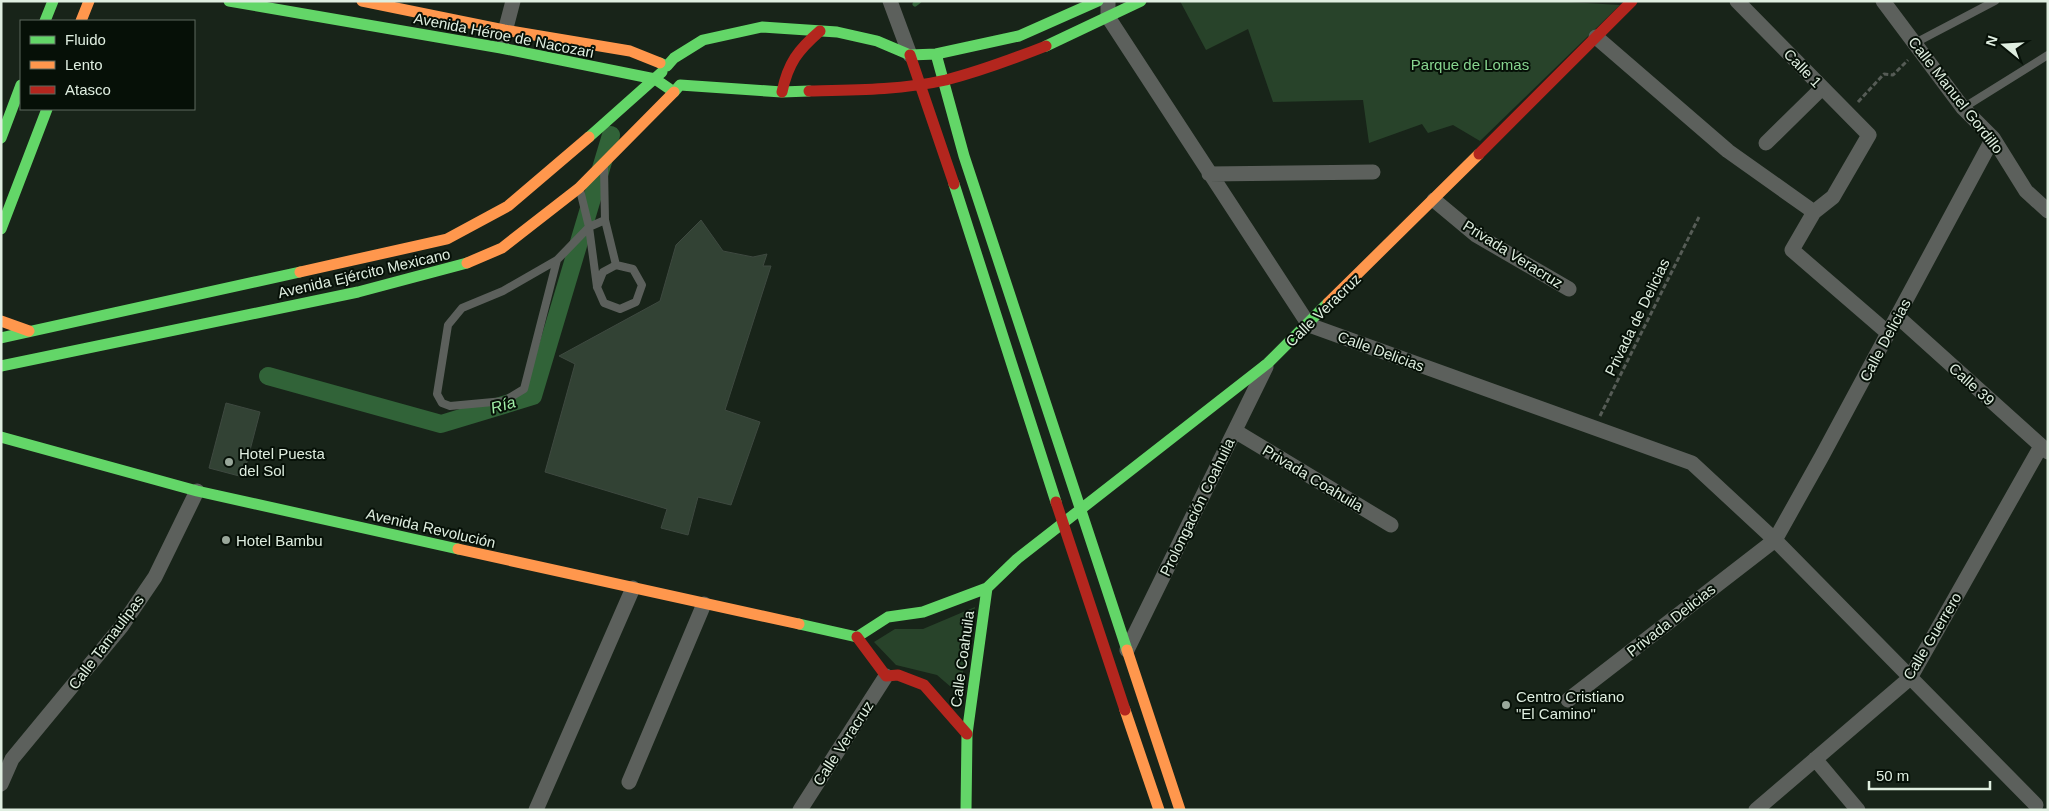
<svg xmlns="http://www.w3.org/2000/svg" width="2049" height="811" font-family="Arial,sans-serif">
  <rect width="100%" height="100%" fill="#182419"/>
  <path fill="#28432a" d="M1180 1H1551L1620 5 1480 141 1453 125 1428 133 1422 124 1369 143 1363 100 1273 102 1248 29 1206 50Z
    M975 607 959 694 937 675 896 665 874 642 895 629H923Z"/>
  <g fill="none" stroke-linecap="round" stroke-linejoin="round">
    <path stroke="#316338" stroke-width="5" d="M915 4 919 1"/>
    <path stroke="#316338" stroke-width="18" d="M268 376 441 424 533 396 611 135"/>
  </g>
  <path fill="#324234" stroke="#3e4940" d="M701 220 723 251 753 257 767 254 763 266H771L725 410 760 422 731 505 698 497 688 535 661 528 667 509 545 472 575 364 559 356 660 301 676 245Z
    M226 403 260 412 243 477 209 468Z"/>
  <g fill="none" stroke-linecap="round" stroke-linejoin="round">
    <path stroke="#565c56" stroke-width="3" stroke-dasharray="5 2.5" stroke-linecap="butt" d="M1858 102 1884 74 1893 75 1908 60
      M1600 416 1699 217"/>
    <path stroke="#5c605c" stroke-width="8" d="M1915 43 1995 1
      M1963 108 2048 55
      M604 168 605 220 616 265
      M580 190 589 227 597 287 604 303 620 309 636 302 642 285 633 269 616 265 603 272 597 287
      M557 260 524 389 504 401 450 406 442 403 437 394 448 325 462 308 503 291 557 260 589 227 605 220"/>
    <path stroke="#5c605c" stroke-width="15" d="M890 1 910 55
      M1108 1V17L1309 325 1692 463 1775 540 2036 805
      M1737 1 1869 135 1833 197 1814 212
      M1883 1 1963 108 1993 138 2026 191 2048 211
      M1596 37 1728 151 1814 212 1792 250 1888 333
      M503 39 513 1
      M1766 143 1822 88
      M1209 174 1373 172
      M1434 200 1476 235 1569 289
      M1897 316 2048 452
      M1235 431 1391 525
      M1127 650 1266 367
      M1568 700 1775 540 1822 456 1993 138
      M1815 759 1858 810
      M629 782 704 604
      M1 784 12 759 121 627 155 577 197 491
      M536 810 633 588
      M800 810 886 676
      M1756 810 1910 678 2041 446"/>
    <path stroke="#63d668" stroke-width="11" d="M229 1 501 48 655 79 674 92 680 85 782 92 809 91
      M45 21 53 1
      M1046 46 1141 1
      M936 54 964 156 1127 650
      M660 63 667 66 674 58 703 40 762 27 837 32 877 41 910 55 936 54 1019 36 1098 1
      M589 137 662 72
      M1 138 21 85
      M954 184 1056 502
      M1 229 47 109
      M1 338 300 272
      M1 366 358 292 467 263
      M1 437 197 491 458 549
      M799 624 857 637 888 617 923 612 987 588 1017 559 1268 363 1328 303
      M966 810 967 734 987 588"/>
    <path stroke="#ff974d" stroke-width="11" d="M362 1 504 30 630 51 660 63
      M81 21 89 1
      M467 263 502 248 579 188 674 92
      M300 272 447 239 508 206 589 137
      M1328 303 1479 154
      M1 321 29 331
      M458 549 799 624
      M1127 650 1180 810
      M1125 710 1159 810"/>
    <path stroke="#b3261e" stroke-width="11" d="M910 55 954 184
      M809 91C855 90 901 90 946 80 981 71 1013 59 1046 46
      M782 92C788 63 798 50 820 31
      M1479 154 1632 1
      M1056 502 1125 710
      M857 637 886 676 898 675 924 685 967 734"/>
  </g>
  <g fill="#99a79a" stroke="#061007" stroke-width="2">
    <circle cx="229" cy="462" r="5"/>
    <circle cx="226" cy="540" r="5"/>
    <circle cx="1506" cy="705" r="5"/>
  </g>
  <g text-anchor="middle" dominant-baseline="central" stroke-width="4" stroke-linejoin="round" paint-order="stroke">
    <g font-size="15" fill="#dfeee0" stroke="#061007">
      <text transform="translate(504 35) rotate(11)">Avenida Héroe de Nacozari</text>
      <text transform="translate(1803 68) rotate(46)">Calle 1</text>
      <text transform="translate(1956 95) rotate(52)">Calle Manuel Gordillo</text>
      <text transform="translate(1513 254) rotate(32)">Privada Veracruz</text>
      <text transform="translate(364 273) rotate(-13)">Avenida Ejército Mexicano</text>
      <text transform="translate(1323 310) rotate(-44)">Calle Veracruz</text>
      <text transform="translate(1637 317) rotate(-64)">Privada de Delicias</text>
      <text transform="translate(1885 340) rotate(-62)">Calle Delicias</text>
      <text transform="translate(1381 351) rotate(20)">Calle Delicias</text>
      <text transform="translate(1972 384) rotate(42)">Calle 39</text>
      <text transform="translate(1313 478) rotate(31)">Privada Coahuila</text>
      <text transform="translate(1197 507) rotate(-64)">Prolongación Coahuila</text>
      <text transform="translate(431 528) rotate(13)">Avenida Revolución</text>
      <text transform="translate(1671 620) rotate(-38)">Privada Delicias</text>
      <text transform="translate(1932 636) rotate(-59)">Calle Guerrero</text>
      <text transform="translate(106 642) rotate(-53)">Calle Tamaulipas</text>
      <text transform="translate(962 659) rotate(-82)">Calle Coahuila</text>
      <text transform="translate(843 743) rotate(-57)">Calle Veracruz</text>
    </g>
    <g font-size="15" fill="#87d48f" stroke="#061007">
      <text x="1470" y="64">Parque de Lomas</text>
    </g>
    <g font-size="15" fill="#dfeee0" stroke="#061007" text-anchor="start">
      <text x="239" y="453">Hotel Puesta<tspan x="239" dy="17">del Sol</tspan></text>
      <text x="236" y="540">Hotel Bambu</text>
      <text x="1516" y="696">Centro Cristiano<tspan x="1516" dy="17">"El Camino"</tspan></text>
    </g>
    <g font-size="16" font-style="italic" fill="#a1efa8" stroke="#061007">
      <text transform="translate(503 405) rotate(-16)">Ría</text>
    </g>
  </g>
  <rect width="2049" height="811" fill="none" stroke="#dfeee0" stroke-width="5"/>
  <rect x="20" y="20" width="175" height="90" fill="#061007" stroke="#5d695e"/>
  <rect x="30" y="36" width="25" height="8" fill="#63d668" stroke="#5d695e"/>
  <text x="65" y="45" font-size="15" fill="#dfeee0">Fluido</text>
  <rect x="30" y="61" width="25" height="8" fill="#ff974d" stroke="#5d695e"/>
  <text x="65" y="70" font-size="15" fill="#dfeee0">Lento</text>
  <rect x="30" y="86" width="25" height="8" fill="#b3261e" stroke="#5d695e"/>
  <text x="65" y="95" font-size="15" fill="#dfeee0">Atasco</text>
  <g transform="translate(2004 45) rotate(288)" stroke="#061007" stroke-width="4" paint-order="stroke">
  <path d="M0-4L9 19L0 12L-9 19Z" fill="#dfeee0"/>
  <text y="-8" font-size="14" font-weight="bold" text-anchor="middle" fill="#dfeee0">N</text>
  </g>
  <path d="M1869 781v8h121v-8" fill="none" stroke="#dfeee0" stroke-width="2.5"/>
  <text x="1876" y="781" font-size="15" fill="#dfeee0" stroke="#061007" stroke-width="4" paint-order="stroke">50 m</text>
</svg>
